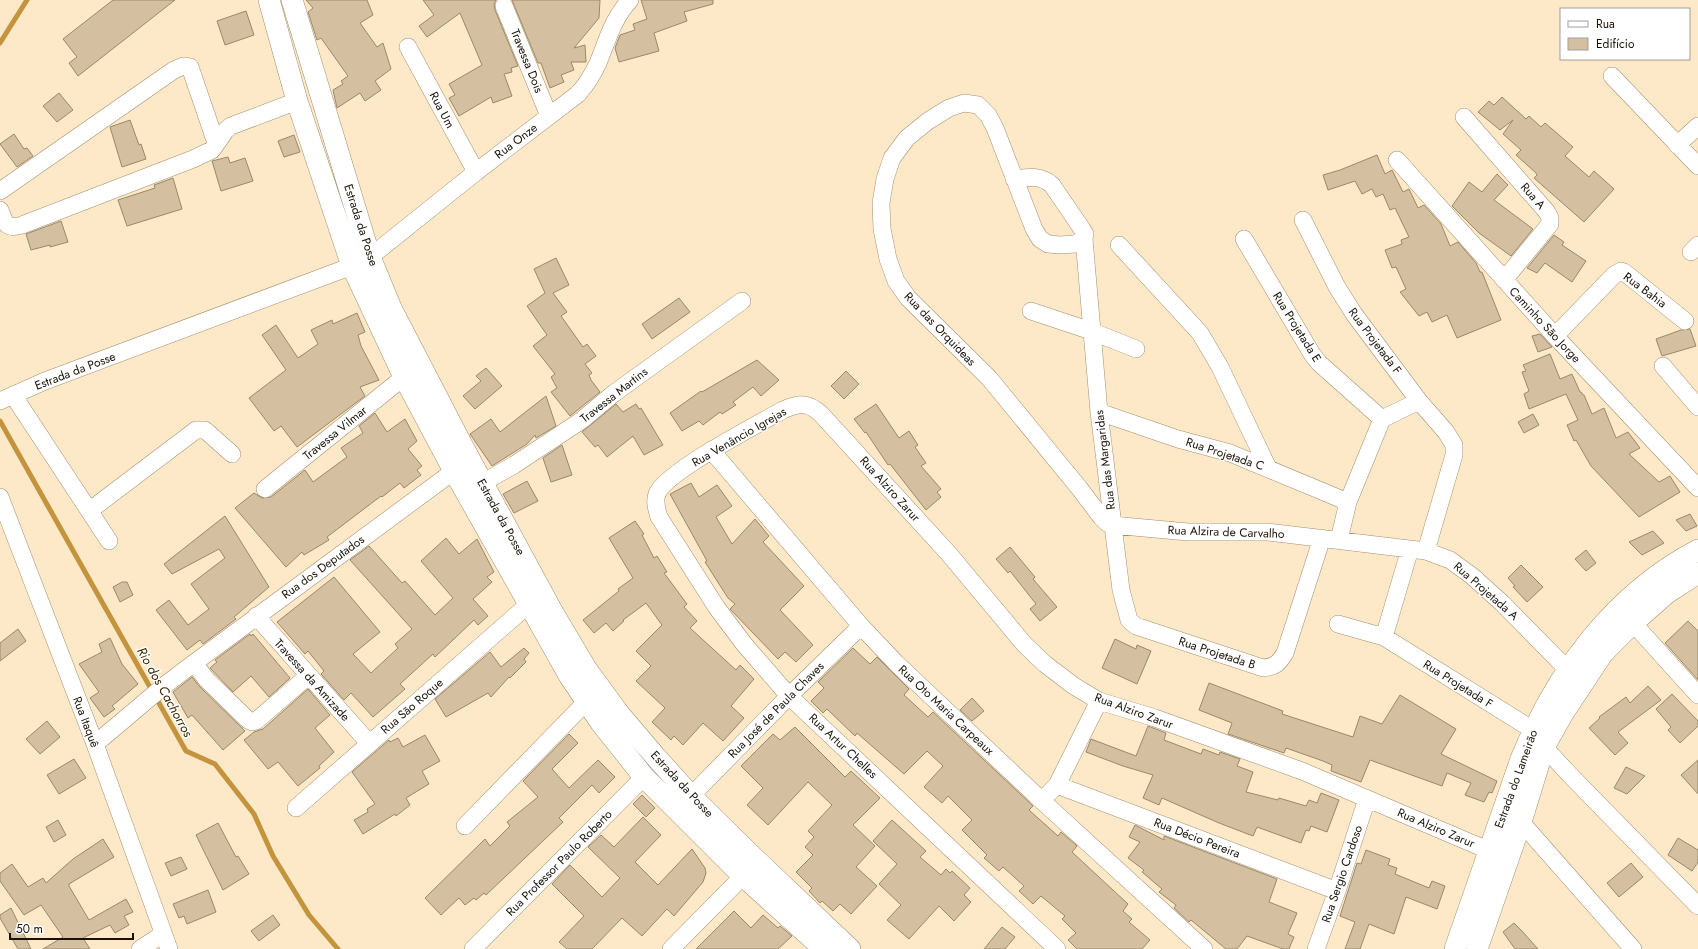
<svg xmlns="http://www.w3.org/2000/svg" width="1698" height="949" font-family="Jost,sans-serif">
  <rect width="100%" height="100%" fill="#fde9c7"/>
  <g fill="none" stroke-linecap="round" stroke-linejoin="round">
    <path stroke="#c3943d" stroke-width="5" d="M0 43 27 0
      M0 421 186 751 215 764 254 814 273 856 309 915 338 949"/>
  </g>
  <path fill="#d4c0a0" stroke="#9b8869" d="M113 0H175L78 76 69 63 77 57 63 39Z
    M306 0H367L373 15 360 23 377 47 383 43 391 69 375 81 381 90 365 101 360 93 337 108 333 90 343 84 341 81 348 76 321 38 317 40 308 12 313 8Z
    M423 0H496L494 4 495 10 518 66 511 68 512 72 504 74 512 96 493 103 491 97 459 116 449 98 455 95 449 84 482 65 460 13 427 37 419 26 434 15Z
    M512 0H600L599 18 574 48 585 45 586 62H571L574 70 561 75 564 82 550 88 541 63H538Z
    M641 0H713V4L684 12 687 21 654 33 659 51 619 62 615 48 620 35 635 30 633 24 647 19Z
    M246 11 254 35 225 45 217 21Z
    M59 93 73 110 57 122 43 106Z
    M1502 97 1526 119 1529 116 1541 127 1545 123 1573 147 1565 156 1589 177 1594 171 1614 189 1584 222 1534 178 1537 175 1536 173 1516 155 1521 150 1503 134 1513 120 1500 130 1478 112 1489 101 1494 105Z
    M130 120 139 145 141 144 146 159 122 167 110 127Z
    M14 134 24 149 27 148 33 156 17 167 0 144Z
    M294 135 300 152 284 157 278 141Z
    M1377 155 1385 174 1392 170 1403 192 1409 189 1418 208 1424 205 1441 224 1450 246 1458 242 1476 263 1480 272H1482L1501 320 1457 338 1447 315 1432 322 1427 312 1419 316 1400 292 1406 289 1396 267 1392 268 1385 250 1402 244 1401 240 1409 237 1395 208 1390 210 1383 194 1376 197 1372 189 1362 194 1355 181 1328 190 1323 175 1340 170Z
    M228 157 230 163 245 158 253 181 221 191 212 161Z
    M1497 174 1508 185 1494 200 1533 229 1511 256 1479 233 1452 206 1469 182 1482 192Z
    M173 178 182 209 127 226 118 200 155 188 154 185Z
    M61 221 68 242 50 247V245L31 250 26 234Z
    M1554 235 1564 242 1562 245 1586 261 1572 282 1545 263 1537 273 1527 268Z
    M556 258 569 285 553 293 567 312 561 316 583 347 587 344 596 356 585 364 592 373 589 375 591 380 600 392 570 416 551 392 557 388 551 377 555 374 533 346 547 335 527 306 545 293 534 269Z
    M679 298 690 312 652 339 642 324Z
    M357 313 365 332 358 335 361 346 379 380 360 387 365 396 297 447 281 426 274 431 249 398 286 370 262 335 276 325 298 358 318 344 311 330 332 320 333 324Z
    M1690 329 1696 346 1662 356 1656 339 1681 330Z
    M1540 334 1552 347 1538 352 1532 336Z
    M1550 354 1560 379 1572 374 1580 392H1581L1583 395H1584L1592 414 1604 408 1616 438 1628 432 1640 448 1629 454 1659 482 1670 476 1680 492 1639 517 1591 466 1576 440 1574 441 1567 425 1578 420 1566 394 1529 409 1524 394 1529 391 1522 372 1526 371 1523 365Z
    M757 360 779 380 761 396 753 387 733 402 736 405 722 414 720 412 703 425 699 421 682 431 670 413 701 391 702 392Z
    M486 368 502 386 475 409 463 396 481 381 476 376Z
    M846 371 859 384 844 399 831 386Z
    M546 396 556 426 536 438 535 435 527 444 492 466 470 434 491 419 500 432Z
    M616 404 623 412 636 404 639 409 641 408 663 445 644 455 633 436 607 457 598 445 595 447 582 432Z
    M876 404 899 438 909 431 918 445 915 447 926 463 921 466 941 489 937 492 941 497 926 510 890 464 888 465 866 432 865 433 854 419Z
    M375 413 387 432 405 419 417 441 408 449 422 466 417 470 421 475 404 488 400 483 382 497 381 496 327 537 329 540 304 555 302 552 286 567 235 508 254 493 262 498 271 497 305 470 313 482 347 457 341 448 363 433 359 426Z
    M1533 414 1539 425 1524 433 1518 422Z
    M562 445 572 475 551 482 543 458Z
    M527 481 538 501 514 513 503 494Z
    M691 483 699 497 717 485 732 506 716 517 732 544 755 519 769 536 763 542 804 586 780 610 813 645 796 662 785 652 778 659 730 609 735 604 728 598 705 562 707 561 670 494Z
    M1690 514 1697 526 1686 531 1676 520Z
    M225 516 269 587 234 617 236 619 203 644 200 640 187 650 156 610 169 600 188 625 209 609 191 584 225 558 219 549 172 574 164 564Z
    M635 521 644 534 642 535 654 558 657 556 667 572 664 573 687 604 684 607 697 621 690 628 736 670 740 665 754 679 731 706 744 718 723 741 703 723 683 745 674 736 671 740 652 722 665 708 636 681 651 666 636 651 662 625 646 603 623 620 624 621 613 631 606 623 594 633 583 620 619 591 618 589 633 578 609 538Z
    M1653 531 1664 543 1642 555 1629 542Z
    M446 538 459 554 477 539 494 572 487 577 492 582 473 599 488 616 478 625 474 620 435 657 433 654 400 684 405 689 373 717 351 693 344 700 321 674 324 671 308 651 305 654 277 622 334 577 380 632 353 654 371 673 398 648 395 644 412 629 350 560 369 546 402 583 405 581 435 615 453 598 421 561Z
    M1010 547 1035 577 1033 579 1057 607 1040 621 1030 609 1036 604 1010 571 1008 573 996 559Z
    M1586 550 1596 563 1586 571 1575 559Z
    M1521 565 1543 587 1527 602 1513 587 1515 586 1508 578Z
    M122 582H127L133 595 120 602 113 587Z
    M1688 621 1698 631V680L1665 643Z
    M18 629 26 641 0 661V643Z
    M250 634 251 636 253 634 290 678 269 697 251 676 233 692 210 668 217 662 215 660Z
    M110 638 122 664 138 684 112 706 115 709 104 717 90 698 99 692 79 664 102 652 99 644Z
    M1115 639 1136 649 1137 645 1151 651 1137 684 1102 668Z
    M524 648 529 653 524 659 526 662 510 678 509 677 491 697 488 693 446 717 435 699 490 652 501 667Z
    M853 648 870 664 877 657 909 689 904 695 928 717 933 712 1033 806 1029 810 1058 836 1061 832 1077 846 1072 852 1128 904 1123 911 1132 919 1129 922 1150 940 1142 949H1077L1068 940 1076 933 1062 919 1065 916 1041 896 1033 904 1019 891 1024 886 1003 867 999 871 984 858 987 855 962 830 972 820 948 796 942 803 924 787 943 766 927 751 904 774 857 733 855 736 827 709 823 713 811 701 824 688 818 682Z
    M192 677 199 686 245 731 223 750 192 715 188 718 173 692Z
    M1209 683 1283 711 1282 714 1353 737 1360 716 1382 724 1400 695 1456 729 1441 754 1497 781 1492 793 1489 792 1484 802 1465 795 1471 783 1447 773 1442 786 1370 760 1361 782 1331 771 1332 765 1323 761 1286 748 1284 753 1228 734 1232 723 1199 710Z
    M1648 686 1661 700 1618 732 1628 743 1615 755 1589 728 1600 718 1599 717 1626 697 1630 703Z
    M308 689 330 715 315 728 334 752 319 766 320 768 298 786 278 762 268 769 244 740 254 732 263 729Z
    M1672 694 1698 721V726L1680 743 1668 730 1671 727 1656 709Z
    M972 698 984 711 972 721 960 710Z
    M47 721 60 737 40 754 26 739Z
    M1148 726 1166 733 1164 740 1201 754 1203 749 1219 755 1220 752 1240 759 1237 766 1253 772 1246 792 1278 800 1279 798 1306 806 1309 800 1317 803 1321 793 1339 800 1327 832 1311 826 1309 831 1306 830 1301 843 1257 827 1253 836 1219 823 1162 798 1159 805 1143 798 1153 775 1123 766 1086 752 1091 739 1136 756Z
    M795 727 845 777 851 771 880 798 853 825 875 846 856 867 877 886 851 914 840 904 833 911 822 901 820 903 809 891 812 888 796 872 813 855 805 847 814 837 808 831 832 805 808 782 768 825 747 805 763 788 741 766 773 734 780 740Z
    M569 734 578 743 552 769 569 788 598 760 615 777 599 793 592 785 559 818 563 822 486 895 484 893 476 900 474 898 465 905 459 898 441 915 425 898 485 839 490 846 510 826 507 822 538 797 523 781Z
    M425 735 440 761 422 771 429 784 406 798 410 805 396 816 395 814 363 834 354 820 368 812 367 809 375 804 352 772 389 740 390 742 398 738 403 747Z
    M74 759 86 778 59 794 47 775Z
    M1698 760V794L1681 775Z
    M1626 767 1645 776 1627 794 1614 788Z
    M642 795 655 808 646 817 633 804Z
    M643 817 661 835 635 862 658 885 692 849 705 868 706 873 703 882 674 916 667 909 642 936 622 918 592 949H567L559 942 584 916 552 884 570 865 602 897 620 878 588 847 601 835 614 847Z
    M58 820 66 835 54 842 46 827Z
    M892 820 926 851 920 857 941 875 946 869 950 873 952 871 970 888 964 895 971 902 954 921 939 906 909 939 887 920 901 905 879 884 897 864 873 841Z
    M218 823 236 857 238 856 249 874 223 890 196 835Z
    M1135 825 1164 840V836L1277 879 1269 902 1297 913 1288 934 1294 937 1289 949H1283L1247 936 1237 949H1226L1191 920 1189 922 1174 908 1176 905 1159 892 1162 889 1142 872 1144 870 1128 858 1140 842 1129 837Z
    M1678 838 1698 850V862L1692 871 1668 855Z
    M103 839 114 857 69 884V886L89 920 126 899 133 912 124 916 129 925 115 933 110 925 83 938 90 949H43L63 937 41 905 24 915 0 881V873L12 864 28 887 43 878 46 883 73 859Z
    M1366 850 1390 859 1388 865 1397 868 1395 874 1429 888 1432 881 1445 886 1437 909 1406 897 1394 934 1369 924 1360 949H1345L1355 922 1340 916 1357 863 1361 864Z
    M181 857 187 869 171 876 165 863Z
    M1631 863 1643 877 1619 897 1607 883Z
    M208 890 216 912 187 924 184 916 179 918 173 904Z
    M11 908 31 949H18L0 918V915Z
    M734 911 751 928 763 915 778 928 780 926 792 936 778 949H696Z
    M273 915 280 925 259 941 251 931Z
    M1514 923 1521 930 1538 949H1515L1503 932Z
    M1002 927 1015 937 1005 949H984Z"/>
  <g fill="none" stroke-linecap="round" stroke-linejoin="round">
    <g stroke="#a28f70" stroke-width="18">
      <path id="minor" d="M504 6 549 116
        M408 47 476 172
        M1612 76 1698 166
        M1464 117 1547 212 1550 218V224L1504 280
        M1677 145 1698 126
        M1397 160 1555 336 1698 488
        M1014 179C1028 177 1041 175 1052 185L1082 229 1085 234 1084 239 1075 244 1061 245 1048 244 1040 239 1034 229 995 128 988 115 978 105 964 103 949 108 928 121 907 138 892 158 885 179 881 203 882 229 888 259 896 281 908 298 989 378 1080 489 1101 517 1107 523 1112 525 1188 532H1268L1426 551 1450 560 1472 576 1502 603 1567 669
        M0 191 174 70 183 66 190 67 216 143
        M0 210C5 223 6 230 22 225L193 159 212 150 226 130 231 126 297 101
        M1303 220 1337 287 1354 314 1419 401 1446 432 1454 445V455L1426 551
        M1084 239 1099 412 1121 590 1129 620 1136 626 1263 668C1275 667 1279 663 1285 653L1322 538
        M1244 239 1312 354 1319 363 1382 419
        M1119 245 1200 333 1220 367 1268 468
        M1691 252 1698 245
        M370 257 476 172 578 94C586 85 593 74 598 63 607 41 613 18 630 0
        M1031 311 1091 331 1136 349
        M1555 336 1614 275 1621 271 1624 272 1685 321
        M1663 366 1698 407
        M13 395 109 541
        M0 401 45 381 352 266
        M1099 412 1178 439 1230 453 1348 502
        M711 450 861 626 896 663 1041 800 1204 949
        M482 483 514 465 582 420 613 394 742 301
        M265 489 404 377
        M0 497 95 744 169 949
        M89 511 196 430H205L232 454
        M1339 540 1348 502 1382 419 1419 401
        M256 616 369 743
        M1633 623 1698 695
        M1338 624 1384 637 1533 730
        M1384 637 1410 549
        M308 676 256 721 252 722 248 720 206 679 194 663 454 471
        M95 744 165 685 194 663
        M1544 747 1570 775 1698 906
        M1057 785 1337 891
        M1049 793 1057 785 1099 701
        M691 796 789 696 861 626
        M296 808 529 604
        M1521 822 1633 949
        M465 826 586 702
        M140 949 163 934
        M473 949 644 777
        M671 949 743 876
        M1057 949 789 696 744 644 717 608 659 517C657 510 654 502 657 494 665 472 760 423 783 410 799 403 808 402 821 414L949 554 1025 645 1045 664 1074 686 1099 701 1155 718 1302 771 1490 851
        M1316 949 1337 891 1367 799"/>
    </g>
    <g stroke="#a28f70" stroke-width="22">
      <path id="major" d="M269 0 297 101 352 266 404 377 454 471 570 677 601 723 644 777 743 876 824 949
        M292 0 370 257 391 308 462 445 552 611 587 670 620 715 655 756 691 796 753 857 850 949
        M1455 949 1521 759C1556 673 1614 594 1698 550
        M1477 949 1521 822 1544 747 1562 715 1603 653 1633 623 1667 593 1698 573"/>
    </g>
    <use href="#minor" stroke="#fff" stroke-width="17"/>
    <use href="#major" stroke="#fff" stroke-width="21"/>
  </g>
  <g text-anchor="middle" dominant-baseline="central" stroke-width="3" stroke-linejoin="round" paint-order="stroke">
    <g font-size="12" fill="#181106" stroke="#fff">
      <text transform="translate(527 61) rotate(68)">Travessa Dois</text>
      <text transform="translate(442 110) rotate(62)">Rua Um</text>
      <text transform="translate(516 141) rotate(-37)">Rua Onze</text>
      <text transform="translate(1533 196) rotate(49)">Rua A</text>
      <text transform="translate(361 225) rotate(72)">Estrada da Posse</text>
      <text transform="translate(1645 290) rotate(37)">Rua Bahia</text>
      <text transform="translate(1545 325) rotate(47)">Caminho São Jorge</text>
      <text transform="translate(1297 327) rotate(58)">Rua Projetada E</text>
      <text transform="translate(940 329) rotate(46)">Rua das Orquideas</text>
      <text transform="translate(1375 341) rotate(53)">Rua Projetada F</text>
      <text transform="translate(75 371) rotate(-21)">Estrada da Posse</text>
      <text transform="translate(614 395) rotate(-38)">Travessa Martins</text>
      <text transform="translate(335 433) rotate(-39)">Travessa Vilmar</text>
      <text transform="translate(739 437) rotate(-30)">Rua Venâncio Igrejas</text>
      <text transform="translate(1225 454) rotate(18)">Rua Projetada C</text>
      <text transform="translate(1105 460) rotate(-97)">Rua das Margaridas</text>
      <text transform="translate(890 489) rotate(48)">Rua Alziro Zarur</text>
      <text transform="translate(501 517) rotate(61)">Estrada da Posse</text>
      <text transform="translate(1226 532) rotate(2)">Rua Alzira de Carvalho</text>
      <text transform="translate(323 567) rotate(-36)">Rua dos Deputados</text>
      <text transform="translate(1486 591) rotate(41)">Rua Projetada A</text>
      <text transform="translate(1217 653) rotate(18)">Rua Projetada B</text>
      <text transform="translate(312 680) rotate(48)">Travessa da Amizade</text>
      <text transform="translate(1458 684) rotate(32)">Rua Projetada F</text>
      <text transform="translate(412 706) rotate(-41)">Rua São Roque</text>
      <text transform="translate(776 710) rotate(-45)">Rua José de Paula Chaves</text>
      <text transform="translate(946 710) rotate(43)">Rua Oto Maria Carpeaux</text>
      <text transform="translate(1134 711) rotate(20)">Rua Alziro Zarur</text>
      <text transform="translate(86 722) rotate(69)">Rua Itaquê</text>
      <text transform="translate(843 746) rotate(43)">Rua Artur Chelles</text>
      <text transform="translate(1516 779) rotate(-70)">Estrada do Lameirão</text>
      <text transform="translate(682 784) rotate(47)">Estrada da Posse</text>
      <text transform="translate(1436 828) rotate(23)">Rua Alziro Zarur</text>
      <text transform="translate(1197 838) rotate(21)">Rua Décio Pereira</text>
      <text transform="translate(559 863) rotate(-45)">Rua Professor Paulo Roberto</text>
      <text transform="translate(1342 874) rotate(-71)">Rua Sergio Cardoso</text>
    </g>
    <g font-size="13" font-style="italic" fill="#3a2701" stroke="#fff">
      <text transform="translate(165 692) rotate(61)">Rio dos Cachorros</text>
    </g>
  </g>
  <rect x="1560" y="8" width="130" height="52" fill="#ffffff" stroke="#a3a09b"/>
  <rect x="1568" y="21" width="20" height="6" fill="#ffffff" stroke="#a3a09b"/>
  <text x="1596" y="28" font-size="12" fill="#181106">Rua</text>
  <rect x="1568" y="38" width="20" height="12" fill="#d4c0a0" stroke="#a3a09b"/>
  <text x="1596" y="48" font-size="12" fill="#181106">Edifício</text>
  <path d="M10 933v6h123v-6" fill="none" stroke="#181106" stroke-width="2"/>
  <text x="16" y="933" font-size="12" fill="#181106" stroke="#ffffff" stroke-width="3" paint-order="stroke">50 m</text>
</svg>
